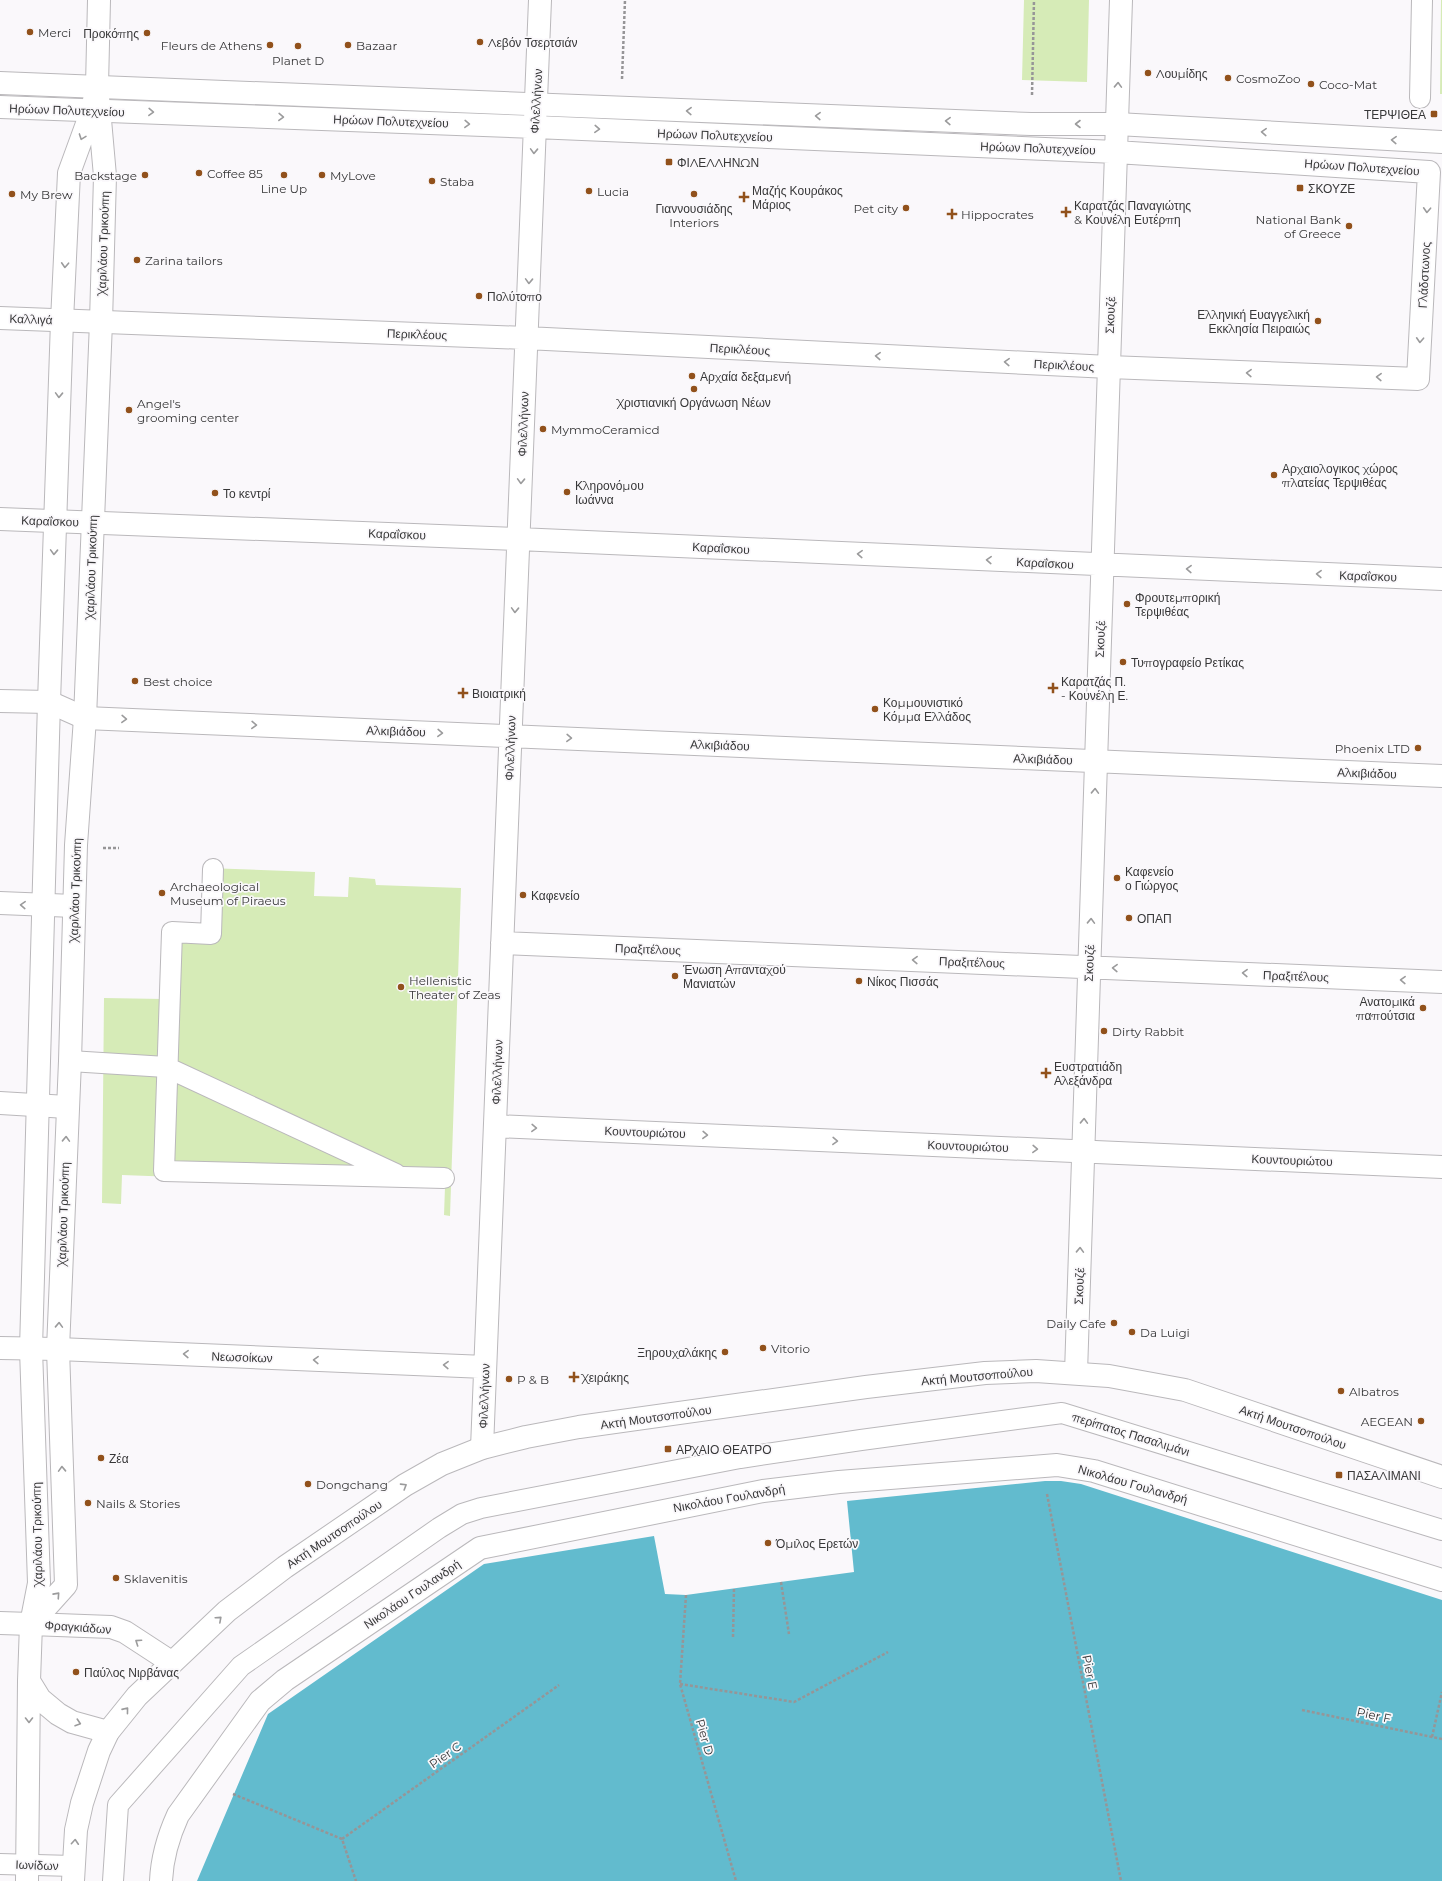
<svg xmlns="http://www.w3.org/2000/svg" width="1442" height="1881" font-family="Montserrat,sans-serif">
  <rect width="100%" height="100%" fill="#faf8fb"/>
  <path fill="#d6ebb7" d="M1024 0H1089L1087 82 1022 80Z
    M1441 0H1442V94H1440Z
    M207 868 315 872 314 896 348 897 349 877 375 879 376 885 461 888 450 1216 444 1215 445 1187 122 1175 121 1204 102 1203 104 998 163 999 166 926 205 927Z"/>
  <path fill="#62bbce" d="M1045 1481H1061L1081 1484 1442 1600V1881H197L268 1714 484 1564 654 1536 665 1594 686 1595 854 1572 847 1501Z"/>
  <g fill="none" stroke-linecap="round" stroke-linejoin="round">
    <g stroke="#bab8bb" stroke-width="22">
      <path id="pedestrian" d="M1420 98 1422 0
        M213 869 211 934 172 932 164 1171 444 1178
        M70 1061 166 1067 396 1174
        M0 1864 73 1866
        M113 1881 118 1805 241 1666 439 1528 462 1514 481 1508 740 1458 861 1440 1062 1413 1442 1530"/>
    </g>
    <g stroke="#bab8bb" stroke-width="24">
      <path id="minor" d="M0 107 535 127 1116 152 1429 172 1418 379 1109 367 526 338 0 318
        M0 519 518 539 1442 579
        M0 701 49 702 85 718 1442 776
        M0 903 74 906
        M502 943 1442 982
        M0 1103 67 1107
        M495 1126 1442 1167
        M0 1348 58 1349 485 1367
        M1076 1373 1121 0
        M482 1448 540 0
        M0 1623 31 1624
        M161 1881C162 1857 168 1837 178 1815L260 1701 285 1680 480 1548 763 1491 839 1482 1057 1465 1094 1471 1442 1580"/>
    </g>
    <g stroke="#bab8bb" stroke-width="24">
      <path id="tertiary" d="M97 86 92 110 69 173 62 321 49 702 31 1349 39 1583 31 1624 29 1681 40 1699 58 1714 72 1722 108 1732
        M31 1624 66 1585 58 1349 70 1061 76 845 85 718 101 322 105 176 97 86 99 0
        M31 1624 111 1627 125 1632 171 1662
        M27 1881 29 1681"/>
    </g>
    <g stroke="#bab8bb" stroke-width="24">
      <path id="secondary" d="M0 83 1031 124H1117L1442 142
        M73 1881 76 1830 82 1803 99 1751 108 1732 137 1696 227 1611 285 1567 405 1485 442 1464 482 1448 526 1437 579 1427 866 1387 985 1373 1036 1371 1109 1376 1185 1390 1442 1477"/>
    </g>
    <path stroke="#969597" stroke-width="2.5" stroke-dasharray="3 2" stroke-linecap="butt" d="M622 79 625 0
      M1032 95 1034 0
      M103 848H119
      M1047 1494 1121 1881
      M781 1582 789 1634
      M686 1595 680 1684 736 1881
      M733 1637 734 1588
      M680 1684 794 1702 888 1652
      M1302 1710 1442 1739
      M1432 1737 1442 1692
      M233 1794 342 1839 356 1881
      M342 1839 559 1685"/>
    <use href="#pedestrian" stroke="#fff" stroke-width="20"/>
    <use href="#minor" stroke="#fff" stroke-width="22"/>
    <use href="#tertiary" stroke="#fff" stroke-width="22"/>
    <use href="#secondary" stroke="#fff" stroke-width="22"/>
  </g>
  <defs><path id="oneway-chevron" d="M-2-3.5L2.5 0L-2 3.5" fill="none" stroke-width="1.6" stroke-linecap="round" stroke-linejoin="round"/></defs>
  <g stroke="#9b9b9c">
    <use href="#oneway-chevron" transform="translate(1118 85) rotate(-88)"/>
    <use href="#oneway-chevron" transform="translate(689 111) rotate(-178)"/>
    <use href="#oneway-chevron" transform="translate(151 112) rotate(2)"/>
    <use href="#oneway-chevron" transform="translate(818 116) rotate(-178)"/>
    <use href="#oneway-chevron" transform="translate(281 117) rotate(2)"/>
    <use href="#oneway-chevron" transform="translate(948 121) rotate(-178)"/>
    <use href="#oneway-chevron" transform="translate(467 124) rotate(2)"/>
    <use href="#oneway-chevron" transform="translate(1078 124) rotate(180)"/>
    <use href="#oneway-chevron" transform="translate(597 129) rotate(3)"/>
    <use href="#oneway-chevron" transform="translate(1264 132) rotate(-177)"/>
    <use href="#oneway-chevron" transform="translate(82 137) rotate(110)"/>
    <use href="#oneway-chevron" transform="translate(1394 140) rotate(-177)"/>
    <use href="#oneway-chevron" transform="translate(534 151) rotate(92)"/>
    <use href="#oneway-chevron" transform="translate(1427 210) rotate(93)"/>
    <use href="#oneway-chevron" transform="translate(65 265) rotate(93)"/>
    <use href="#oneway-chevron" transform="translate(529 281) rotate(92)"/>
    <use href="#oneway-chevron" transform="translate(1420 340) rotate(93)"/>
    <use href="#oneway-chevron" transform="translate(878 356) rotate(-177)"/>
    <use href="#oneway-chevron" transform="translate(1007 362) rotate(-177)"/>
    <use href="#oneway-chevron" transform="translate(1249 373) rotate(-178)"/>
    <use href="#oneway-chevron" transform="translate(1379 377) rotate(-178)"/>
    <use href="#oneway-chevron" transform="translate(59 395) rotate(92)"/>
    <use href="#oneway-chevron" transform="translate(521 481) rotate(92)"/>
    <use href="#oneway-chevron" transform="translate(54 552) rotate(92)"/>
    <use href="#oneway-chevron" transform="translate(860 554) rotate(-177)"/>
    <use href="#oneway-chevron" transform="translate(989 560) rotate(-177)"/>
    <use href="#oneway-chevron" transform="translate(1189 569) rotate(-178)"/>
    <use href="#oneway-chevron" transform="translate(1319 574) rotate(-178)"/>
    <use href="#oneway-chevron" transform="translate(515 610) rotate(92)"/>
    <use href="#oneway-chevron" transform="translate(124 719) rotate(2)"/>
    <use href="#oneway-chevron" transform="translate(254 725) rotate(2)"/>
    <use href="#oneway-chevron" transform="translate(440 733) rotate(2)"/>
    <use href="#oneway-chevron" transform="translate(569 738) rotate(2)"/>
    <use href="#oneway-chevron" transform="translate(1095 791) rotate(-88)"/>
    <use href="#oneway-chevron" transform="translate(23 905) rotate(-177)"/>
    <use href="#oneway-chevron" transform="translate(1091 921) rotate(-88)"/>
    <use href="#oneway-chevron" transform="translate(915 960) rotate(-178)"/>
    <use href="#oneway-chevron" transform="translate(1115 968) rotate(-178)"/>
    <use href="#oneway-chevron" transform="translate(1245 973) rotate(-178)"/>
    <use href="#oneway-chevron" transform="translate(1403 980) rotate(-178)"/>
    <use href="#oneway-chevron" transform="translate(1084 1121) rotate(-88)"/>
    <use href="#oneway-chevron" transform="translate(534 1128) rotate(2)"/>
    <use href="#oneway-chevron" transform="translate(705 1135) rotate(2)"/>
    <use href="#oneway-chevron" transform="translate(66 1139) rotate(-88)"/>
    <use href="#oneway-chevron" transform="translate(835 1141) rotate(2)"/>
    <use href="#oneway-chevron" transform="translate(1035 1149) rotate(2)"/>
    <use href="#oneway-chevron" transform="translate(1080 1250) rotate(-88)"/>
    <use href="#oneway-chevron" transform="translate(59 1325) rotate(-88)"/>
    <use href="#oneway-chevron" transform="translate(186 1354) rotate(-178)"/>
    <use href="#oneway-chevron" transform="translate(316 1360) rotate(-178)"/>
    <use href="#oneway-chevron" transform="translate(446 1365) rotate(-178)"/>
    <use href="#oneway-chevron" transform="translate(62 1469) rotate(-92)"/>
    <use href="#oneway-chevron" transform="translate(404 1486) rotate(-32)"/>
    <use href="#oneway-chevron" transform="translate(57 1595) rotate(-48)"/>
    <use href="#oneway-chevron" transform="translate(219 1619) rotate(-42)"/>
    <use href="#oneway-chevron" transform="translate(138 1642) rotate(-146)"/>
    <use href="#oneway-chevron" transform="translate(126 1710) rotate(-51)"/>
    <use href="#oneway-chevron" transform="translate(29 1720) rotate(90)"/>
    <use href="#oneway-chevron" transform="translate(78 1723) rotate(18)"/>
    <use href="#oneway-chevron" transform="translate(75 1842) rotate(-86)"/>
  </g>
  <g fill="#91511b" stroke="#faf8fb" stroke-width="1.5">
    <circle cx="30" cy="32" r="4"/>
    <circle cx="147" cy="33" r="4"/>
    <circle cx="480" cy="42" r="4"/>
    <circle cx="270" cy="45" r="4"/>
    <circle cx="348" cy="45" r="4"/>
    <circle cx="298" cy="46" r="4"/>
    <circle cx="1148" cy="73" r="4"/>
    <circle cx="1228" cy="78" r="4"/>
    <circle cx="1311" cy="84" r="4"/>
    <rect x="1430" y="110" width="8" height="8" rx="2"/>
    <rect x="665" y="158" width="8" height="8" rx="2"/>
    <circle cx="199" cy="173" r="4"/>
    <circle cx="145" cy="175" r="4"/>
    <circle cx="284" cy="175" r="4"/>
    <circle cx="322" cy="175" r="4"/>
    <circle cx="432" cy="181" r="4"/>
    <rect x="1296" y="184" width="8" height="8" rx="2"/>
    <circle cx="589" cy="191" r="4"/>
    <circle cx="12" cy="194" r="4"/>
    <circle cx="694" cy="194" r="4"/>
    <path d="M742 191h4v4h4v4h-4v4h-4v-4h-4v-4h4z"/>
    <circle cx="906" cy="208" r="4"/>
    <path d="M1064 206h4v4h4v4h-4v4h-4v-4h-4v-4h4z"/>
    <path d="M950 208h4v4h4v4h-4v4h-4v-4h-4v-4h4z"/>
    <circle cx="1349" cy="226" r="4"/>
    <circle cx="137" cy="260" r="4"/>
    <circle cx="479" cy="296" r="4"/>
    <circle cx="1318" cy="321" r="4"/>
    <circle cx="692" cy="376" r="4"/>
    <circle cx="694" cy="389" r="4"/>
    <circle cx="129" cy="410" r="4"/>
    <circle cx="543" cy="429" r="4"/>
    <circle cx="1274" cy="475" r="4"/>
    <circle cx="567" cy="492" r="4"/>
    <circle cx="215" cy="493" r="4"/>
    <circle cx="1127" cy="604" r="4"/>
    <circle cx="1123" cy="662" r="4"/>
    <circle cx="135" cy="681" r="4"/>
    <path d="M1051 682h4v4h4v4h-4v4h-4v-4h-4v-4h4z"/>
    <path d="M461 687h4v4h4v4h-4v4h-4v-4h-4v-4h4z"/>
    <circle cx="875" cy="709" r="4"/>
    <circle cx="1418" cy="748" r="4"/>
    <circle cx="1117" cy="878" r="4"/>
    <circle cx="162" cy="893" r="4"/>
    <circle cx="523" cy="895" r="4"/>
    <circle cx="1129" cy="918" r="4"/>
    <circle cx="675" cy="976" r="4"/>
    <circle cx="859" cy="981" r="4"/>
    <circle cx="401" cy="987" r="4"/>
    <circle cx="1423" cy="1008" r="4"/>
    <circle cx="1104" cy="1031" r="4"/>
    <path d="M1044 1067h4v4h4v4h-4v4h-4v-4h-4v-4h4z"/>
    <circle cx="1114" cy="1323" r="4"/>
    <circle cx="1132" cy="1332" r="4"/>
    <circle cx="763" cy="1348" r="4"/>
    <circle cx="725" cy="1352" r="4"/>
    <path d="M572 1371h4v4h4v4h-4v4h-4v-4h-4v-4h4z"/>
    <circle cx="509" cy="1379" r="4"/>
    <circle cx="1341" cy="1391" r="4"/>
    <circle cx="1421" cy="1421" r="4"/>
    <rect x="664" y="1445" width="8" height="8" rx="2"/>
    <circle cx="101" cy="1458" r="4"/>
    <rect x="1335" y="1471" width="8" height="8" rx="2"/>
    <circle cx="308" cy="1484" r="4"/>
    <circle cx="88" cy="1503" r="4"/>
    <circle cx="768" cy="1543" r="4"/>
    <circle cx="116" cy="1578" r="4"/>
    <circle cx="76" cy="1672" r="4"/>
  </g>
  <g text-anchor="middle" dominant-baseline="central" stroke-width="3.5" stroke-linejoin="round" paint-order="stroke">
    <g font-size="12" fill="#373738" stroke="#faf8fb" text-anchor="start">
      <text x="38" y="32">Merci</text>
      <text x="139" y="33" text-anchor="end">Προκόπης</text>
      <text x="488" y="42">Λεβόν Τσερτσιάν</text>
      <text x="262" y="45" text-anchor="end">Fleurs de Athens</text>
      <text x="356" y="45">Bazaar</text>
      <text x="298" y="60" text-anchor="middle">Planet D</text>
      <text x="1156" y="73">Λουμίδης</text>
      <text x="1236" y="78">CosmoZoo</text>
      <text x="1319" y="84">Coco-Mat</text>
      <text x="1426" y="114" text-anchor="end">ΤΕΡΨΙΘΕΑ</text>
      <text x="677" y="162">ΦΙΛΕΛΛΗΝΩΝ</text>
      <text x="207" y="173">Coffee 85</text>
      <text x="137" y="175" text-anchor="end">Backstage</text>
      <text x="330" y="175">MyLove</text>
      <text x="440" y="181">Staba</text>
      <text x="284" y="188" text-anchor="middle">Line Up</text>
      <text x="1308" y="188">ΣΚΟΥΖΕ</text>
      <text x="752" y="190">Μαζής Κουράκος<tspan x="752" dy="14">Μάριος</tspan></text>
      <text x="597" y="191">Lucia</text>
      <text x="20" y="194">My Brew</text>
      <text x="1074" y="205">Καρατζάς Παναγιώτης<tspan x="1074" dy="14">&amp; Κουνέλη Ευτέρπη</tspan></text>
      <text x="694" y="208" text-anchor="middle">Γιαννουσιάδης<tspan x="694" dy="14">Interiors</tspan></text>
      <text x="898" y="208" text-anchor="end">Pet city</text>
      <text x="961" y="214">Hippocrates</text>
      <text x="1341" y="219" text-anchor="end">National Bank<tspan x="1341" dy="14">of Greece</tspan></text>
      <text x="145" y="260">Zarina tailors</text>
      <text x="487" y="296">Πολύτοπο</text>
      <text x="1310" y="314" text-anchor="end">Ελληνική Ευαγγελική<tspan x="1310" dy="14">Εκκλησία Πειραιώς</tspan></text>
      <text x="700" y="376">Αρχαία δεξαμενή</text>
      <text x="694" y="402" text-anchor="middle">Χριστιανική Οργάνωση Νέων</text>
      <text x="137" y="403">Angel's<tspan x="137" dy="14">grooming center</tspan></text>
      <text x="551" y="429">MymmoCeramicd</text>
      <text x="1282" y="468">Αρχαιολογικος χώρος<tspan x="1282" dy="14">πλατείας Τερψιθέας</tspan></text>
      <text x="575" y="485">Κληρονόμου<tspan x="575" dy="14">Ιωάννα</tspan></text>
      <text x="223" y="493">Το κεντρί</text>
      <text x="1135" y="597">Φρουτεμπορική<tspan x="1135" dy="14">Τερψιθέας</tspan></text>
      <text x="1131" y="662">Τυπογραφείο Ρετίκας</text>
      <text x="143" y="681">Best choice</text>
      <text x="1061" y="681">Καρατζάς Π.<tspan x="1061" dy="14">- Κουνέλη Ε.</tspan></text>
      <text x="472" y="693">Βιοιατρική</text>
      <text x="883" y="702">Κομμουνιστικό<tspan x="883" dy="14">Κόμμα Ελλάδος</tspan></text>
      <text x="1410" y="748" text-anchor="end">Phoenix LTD</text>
      <text x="1125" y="871">Καφενείο<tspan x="1125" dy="14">ο Γιώργος</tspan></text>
      <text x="170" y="886">Archaeological<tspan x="170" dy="14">Museum of Piraeus</tspan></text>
      <text x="531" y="895">Καφενείο</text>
      <text x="1137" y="918">ΟΠΑΠ</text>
      <text x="683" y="969">Ένωση Απανταχού<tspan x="683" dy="14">Μανιατών</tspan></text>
      <text x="409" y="980">Hellenistic<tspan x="409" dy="14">Theater of Zeas</tspan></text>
      <text x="867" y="981">Νίκος Πισσάς</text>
      <text x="1415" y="1001" text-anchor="end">Ανατομικά<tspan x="1415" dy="14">παπούτσια</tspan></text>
      <text x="1112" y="1031">Dirty Rabbit</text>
      <text x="1054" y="1066">Ευστρατιάδη<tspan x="1054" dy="14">Αλεξάνδρα</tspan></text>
      <text x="1106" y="1323" text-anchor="end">Daily Cafe</text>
      <text x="1140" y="1332">Da Luigi</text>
      <text x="771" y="1348">Vitorio</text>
      <text x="717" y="1352" text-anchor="end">Ξηρουχαλάκης</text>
      <text x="582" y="1377">Χειράκης</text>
      <text x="517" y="1379">P &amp; B</text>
      <text x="1349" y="1391">Albatros</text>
      <text x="1413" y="1421" text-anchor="end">AEGEAN</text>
      <text x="676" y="1449">ΑΡΧΑΙΟ ΘΕΑΤΡΟ</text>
      <text x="109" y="1458">Ζέα</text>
      <text x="1347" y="1475">ΠΑΣΑΛΙΜΑΝΙ</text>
      <text x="316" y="1484">Dongchang</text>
      <text x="96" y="1503">Nails &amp; Stories</text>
      <text x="776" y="1543">Όμιλος Ερετών</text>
      <text x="124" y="1578">Sklavenitis</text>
      <text x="84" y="1672">Παύλος Νιρβάνας</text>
    </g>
    <g font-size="12" fill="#373738" stroke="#faf8fb">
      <text transform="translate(536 101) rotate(-87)">Φιλελλήνων</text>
      <text transform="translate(67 110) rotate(2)">Ηρώων Πολυτεχνείου</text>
      <text transform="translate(391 121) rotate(2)">Ηρώων Πολυτεχνείου</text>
      <text transform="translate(715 135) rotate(2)">Ηρώων Πολυτεχνείου</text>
      <text transform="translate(1038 148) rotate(2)">Ηρώων Πολυτεχνείου</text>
      <text transform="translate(1362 167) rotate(4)">Ηρώων Πολυτεχνείου</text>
      <text transform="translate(103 243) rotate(-88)">Χαριλάου Τρικούπη</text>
      <text transform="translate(1424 275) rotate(-87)">Γλάδστωνος</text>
      <text transform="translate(1110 315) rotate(-88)">Σκουζέ</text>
      <text transform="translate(31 319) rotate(2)">Καλλιγά</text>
      <text transform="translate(417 334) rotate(2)">Περικλέους</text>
      <text transform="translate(740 349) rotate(3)">Περικλέους</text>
      <text transform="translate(1064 365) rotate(3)">Περικλέους</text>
      <text transform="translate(523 424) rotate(-88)">Φιλελλήνων</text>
      <text transform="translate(50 521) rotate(2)">Καραΐσκου</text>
      <text transform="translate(397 534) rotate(2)">Καραΐσκου</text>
      <text transform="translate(721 548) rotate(3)">Καραΐσκου</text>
      <text transform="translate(1045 563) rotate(3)">Καραΐσκου</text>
      <text transform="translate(91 567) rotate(-88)">Χαριλάου Τρικούπη</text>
      <text transform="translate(1368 576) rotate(2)">Καραΐσκου</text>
      <text transform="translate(1100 639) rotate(-88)">Σκουζέ</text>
      <text transform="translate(396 731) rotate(2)">Αλκιβιάδου</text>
      <text transform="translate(720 745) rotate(2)">Αλκιβιάδου</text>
      <text transform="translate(510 748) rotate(-88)">Φιλελλήνων</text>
      <text transform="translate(1043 759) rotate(2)">Αλκιβιάδου</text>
      <text transform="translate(1367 773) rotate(2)">Αλκιβιάδου</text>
      <text transform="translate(75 890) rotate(-88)">Χαριλάου Τρικούπη</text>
      <text transform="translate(648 949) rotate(2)">Πραξιτέλους</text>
      <text transform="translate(972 962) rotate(2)">Πραξιτέλους</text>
      <text transform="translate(1089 963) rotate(-88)">Σκουζέ</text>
      <text transform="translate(1296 976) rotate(2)">Πραξιτέλους</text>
      <text transform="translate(497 1072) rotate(-88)">Φιλελλήνων</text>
      <text transform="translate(645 1132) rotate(2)">Κουντουριώτου</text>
      <text transform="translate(968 1146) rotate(2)">Κουντουριώτου</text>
      <text transform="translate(1292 1160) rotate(2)">Κουντουριώτου</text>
      <text transform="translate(63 1214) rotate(-88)">Χαριλάου Τρικούπη</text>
      <text transform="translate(1079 1286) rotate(-88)">Σκουζέ</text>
      <text transform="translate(242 1357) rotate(2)">Νεωσοίκων</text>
      <text transform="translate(977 1376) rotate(-5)">Ακτή Μουτσοπούλου</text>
      <text transform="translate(484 1396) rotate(-88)">Φιλελλήνων</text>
      <text transform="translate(656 1417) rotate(-8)">Ακτή Μουτσοπούλου</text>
      <text transform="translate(1293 1427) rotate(19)">Ακτή Μουτσοπούλου</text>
      <text transform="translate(1131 1434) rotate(17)">περίπατος Πασαλιμάνι</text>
      <text transform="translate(1133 1484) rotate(16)">Νικολάου Γουλανδρή</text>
      <text transform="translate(729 1498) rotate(-10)">Νικολάου Γουλανδρή</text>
      <text transform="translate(37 1534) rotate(-91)">Χαριλάου Τρικούπη</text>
      <text transform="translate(334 1534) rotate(-34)">Ακτή Μουτσοπούλου</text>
      <text transform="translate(412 1594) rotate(-34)">Νικολάου Γουλανδρή</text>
      <text transform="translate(78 1627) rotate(4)">Φραγκιάδων</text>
      <text transform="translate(1090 1672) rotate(79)">Pier E</text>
      <text transform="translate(1374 1715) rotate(12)">Pier F</text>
      <text transform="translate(705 1737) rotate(74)">Pier D</text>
      <text transform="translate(445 1755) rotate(-35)">Pier C</text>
      <text transform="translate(37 1865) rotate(2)">Ιωνίδων</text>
    </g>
  </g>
</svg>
